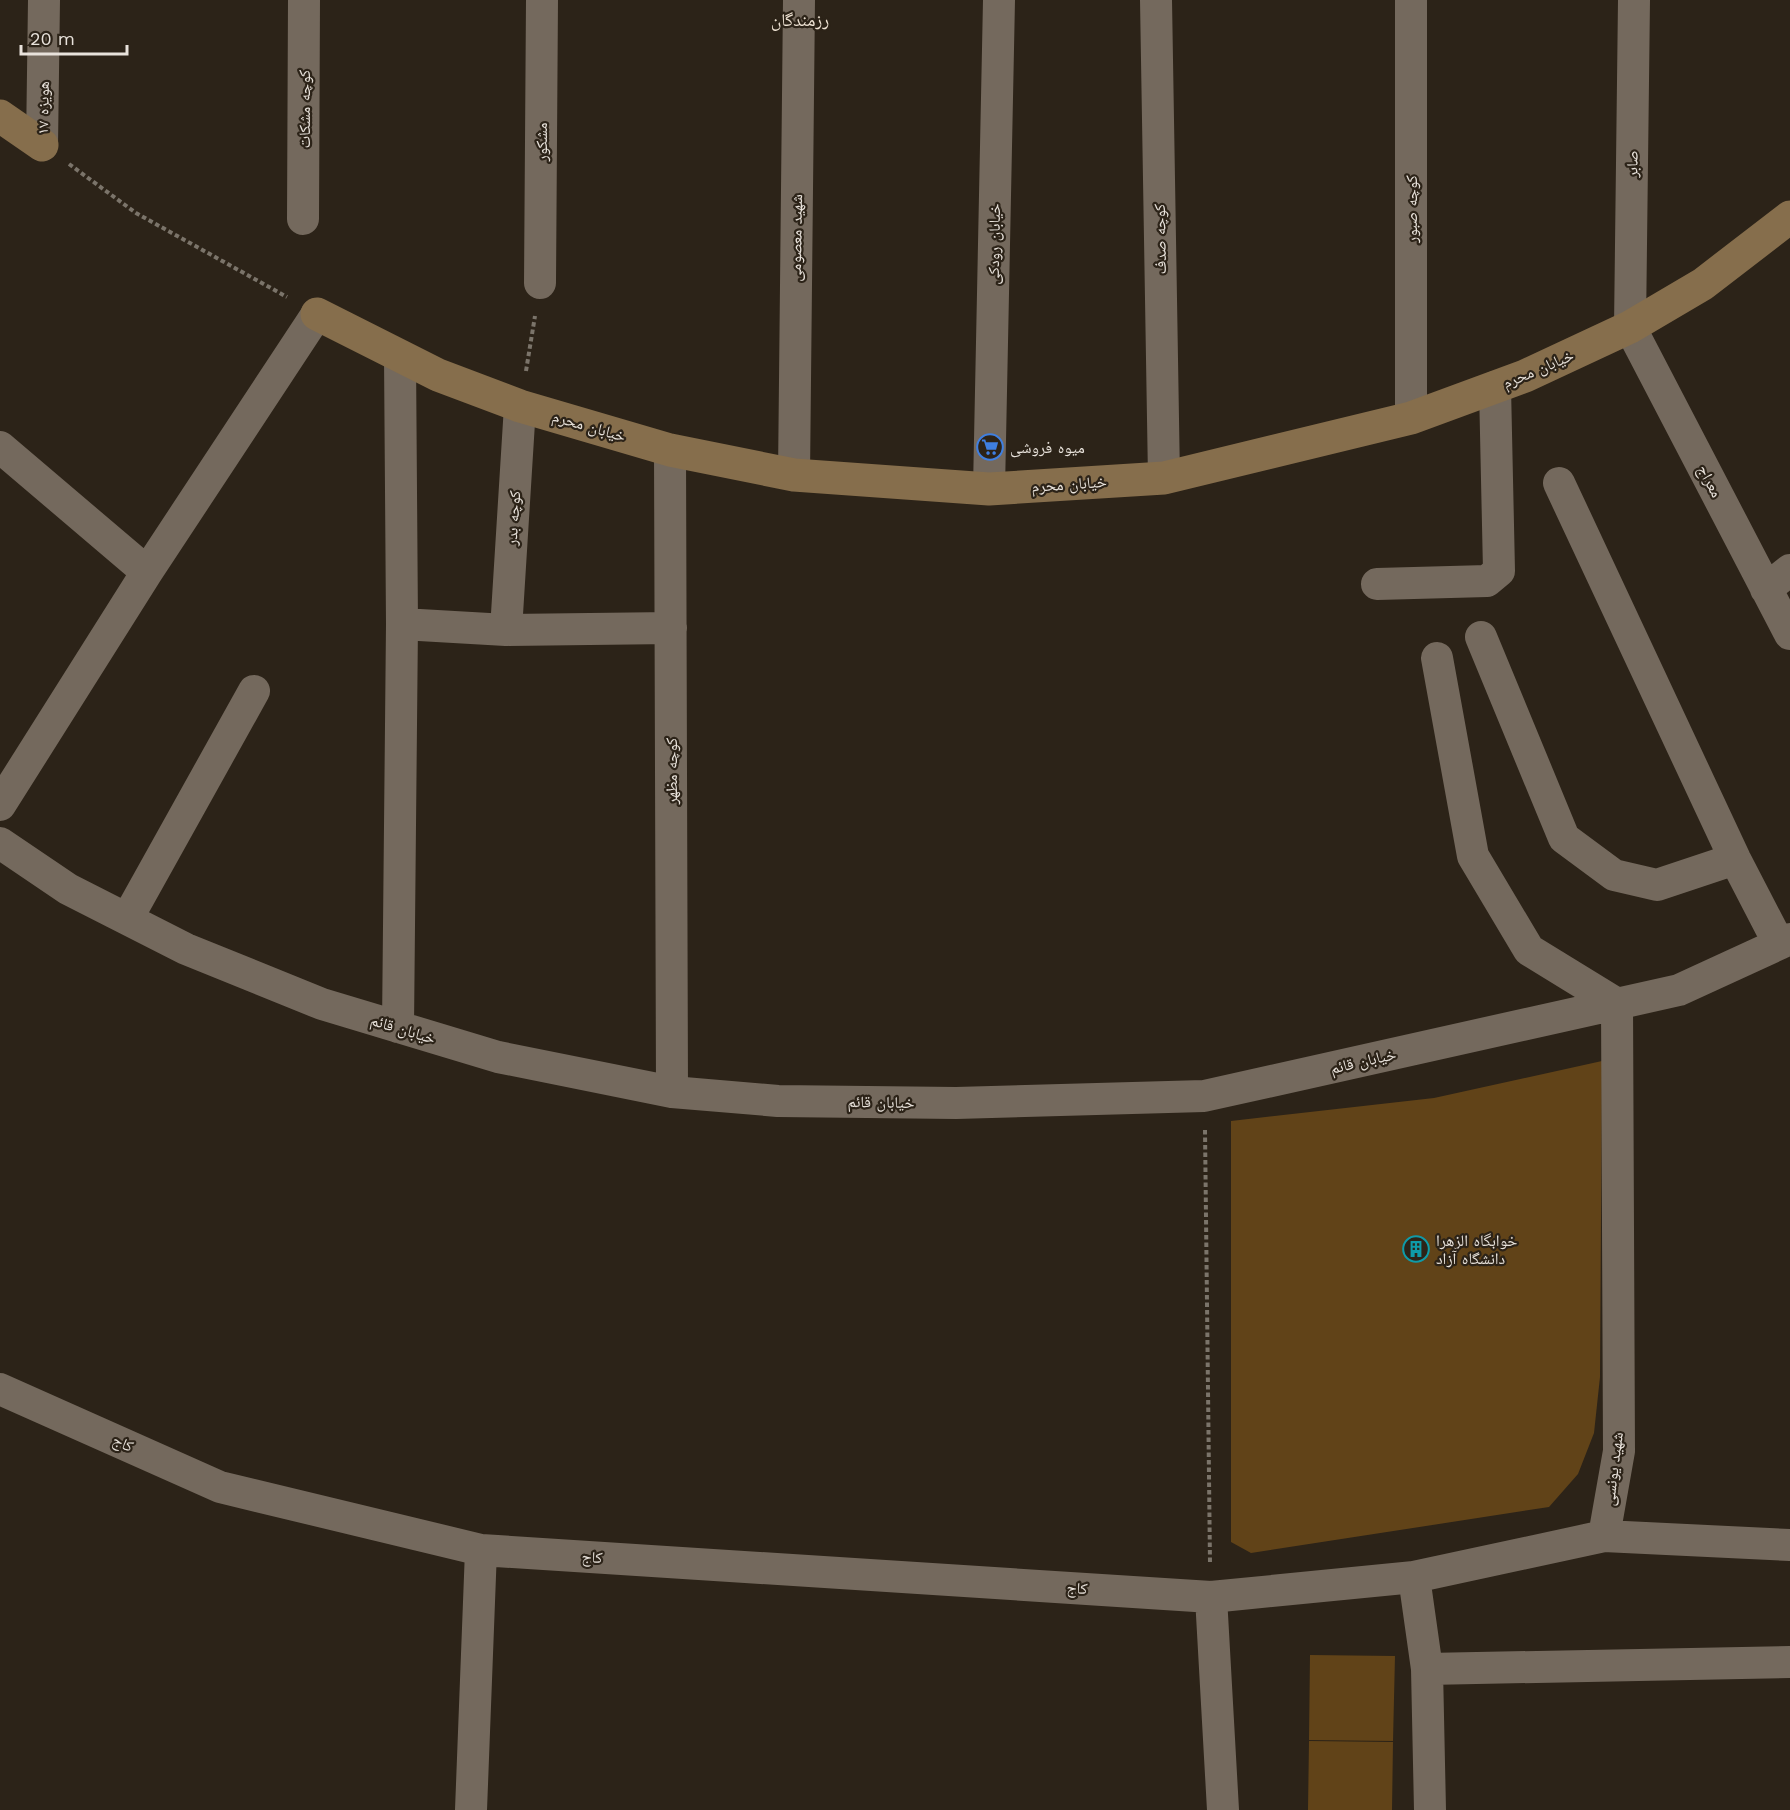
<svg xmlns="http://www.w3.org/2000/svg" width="1790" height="1810" font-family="'Work Sans','Noto Naskh Arabic',sans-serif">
  <rect width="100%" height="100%" fill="#2c2318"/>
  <path fill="#614318" d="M1602 1061 1600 1377 1594 1433 1578 1474 1549 1507 1251 1553 1231 1542V1121L1434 1098Z
    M1310 1655 1395 1656 1393 1741 1309 1740Z
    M1309 1741 1393 1742 1392 1810H1308Z"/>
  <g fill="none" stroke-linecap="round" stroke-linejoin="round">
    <path stroke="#7b746a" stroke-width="4" stroke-dasharray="4.5 3" stroke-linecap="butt" d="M69 164 136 213 287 297
      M526 371 535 316
      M1205 1130 1210 1563"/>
    <path stroke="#74695d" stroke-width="32" d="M1156 0 1164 478
      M1411 0V418
      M1634 0 1630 327 1790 634
      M42 145 44 0
      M303 219 304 0
      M540 283 542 0
      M400 356 402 624
      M0 447 147 572
      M670 450 672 1092
      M794 475 799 0
      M1559 483 1735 859 1779 944
      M989 489 999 0
      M1377 584 1487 581 1499 571 1495 387
      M1766 589 1790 570
      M506 630 520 406
      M1481 637 1564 838 1614 875 1657 885 1735 859
      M0 805 147 572 317 314
      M0 843 68 889 186 949 322 1004 498 1057 672 1092 778 1101 956 1103 1204 1096 1679 990 1790 939
      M127 919 254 691
      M398 1027 402 624 506 630 671 628
      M0 1389 220 1487 481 1550 1211 1597 1414 1577 1604 1536 1619 1451 1617 1004 1529 950 1473 856 1437 658
      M1604 1536 1790 1545
      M1414 1577 1427 1669 1790 1662
      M1211 1597 1223 1810
      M1427 1669 1430 1810
      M471 1810 481 1550"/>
    <path stroke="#866e4c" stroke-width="33" d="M0 116 42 145
      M317 314 438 375 520 406 670 450 794 475 989 489 1164 478 1411 418 1525 376 1630 327 1703 284 1790 217"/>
  </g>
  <defs>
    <g id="supermarket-ring" transform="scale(1.35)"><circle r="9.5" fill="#2c2318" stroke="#3f7fe0" stroke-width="1.5"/><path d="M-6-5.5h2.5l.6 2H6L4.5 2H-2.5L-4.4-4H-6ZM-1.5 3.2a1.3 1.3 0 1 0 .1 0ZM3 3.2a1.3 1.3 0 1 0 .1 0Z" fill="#3f7fe0"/></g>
    <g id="building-ring" transform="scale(1.35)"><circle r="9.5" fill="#2c2318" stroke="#0f9aa8" stroke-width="1.5"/><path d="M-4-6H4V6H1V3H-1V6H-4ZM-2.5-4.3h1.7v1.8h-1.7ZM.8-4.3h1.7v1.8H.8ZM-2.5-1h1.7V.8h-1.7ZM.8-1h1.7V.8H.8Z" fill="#0f9aa8"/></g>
  </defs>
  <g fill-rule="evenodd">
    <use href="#supermarket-ring" x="990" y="447"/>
    <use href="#building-ring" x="1416" y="1249"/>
  </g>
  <g text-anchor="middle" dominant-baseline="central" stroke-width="4.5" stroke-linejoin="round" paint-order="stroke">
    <g font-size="16" fill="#e8e2db" stroke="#2c2318">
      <text transform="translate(43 108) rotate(-89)">هویزه ۱۷</text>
      <text transform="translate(304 109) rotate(-90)">کوچه مشکات</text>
      <text transform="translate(541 142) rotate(-90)">مشکور</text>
      <text transform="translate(1632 164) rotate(-89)">صابر</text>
      <text transform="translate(1411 209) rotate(-90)">کوچه صبور</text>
      <text transform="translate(796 238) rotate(-89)">شهید معصومی</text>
      <text transform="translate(1160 239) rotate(-91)">کوچه صدف</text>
      <text transform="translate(994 244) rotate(-89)">خیابان رودکی</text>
      <text transform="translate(1538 369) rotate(-23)">خیابان محرم</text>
      <text transform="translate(589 426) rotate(16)">خیابان محرم</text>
      <text transform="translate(1710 481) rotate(62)">معراج</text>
      <text transform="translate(1069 484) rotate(-4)">خیابان محرم</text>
      <text transform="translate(513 518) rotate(-86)">کوچه بدر</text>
      <text transform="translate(671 771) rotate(-90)">کوچه مظهر</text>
      <text transform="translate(403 1029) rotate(17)">خیابان قائم</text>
      <text transform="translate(1363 1061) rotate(-13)">خیابان قائم</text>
      <text transform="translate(881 1102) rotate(1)">خیابان قائم</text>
      <text transform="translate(123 1443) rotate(24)">کاج</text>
      <text transform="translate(1613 1469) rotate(-83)">شهید یونسی</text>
      <text transform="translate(592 1557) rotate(4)">کاج</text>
      <text transform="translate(1077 1588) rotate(4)">کاج</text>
    </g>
    <g font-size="16" fill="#e8e2db" stroke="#2c2318" text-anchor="start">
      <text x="1010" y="447">میوه فروشی</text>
      <text x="1436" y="1240">خوابگاه الزهرا<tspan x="1436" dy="18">دانشگاه آزاد</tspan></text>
    </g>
    <g font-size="18" fill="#ede1d2" stroke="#2c2318">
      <text x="800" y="19">رزمندگان</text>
    </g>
  </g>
  <path d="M21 45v9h106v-9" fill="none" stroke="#e8e2db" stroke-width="3"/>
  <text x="30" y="45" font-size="18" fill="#e8e2db" stroke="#2c2318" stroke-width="4.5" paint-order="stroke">20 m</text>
</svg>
